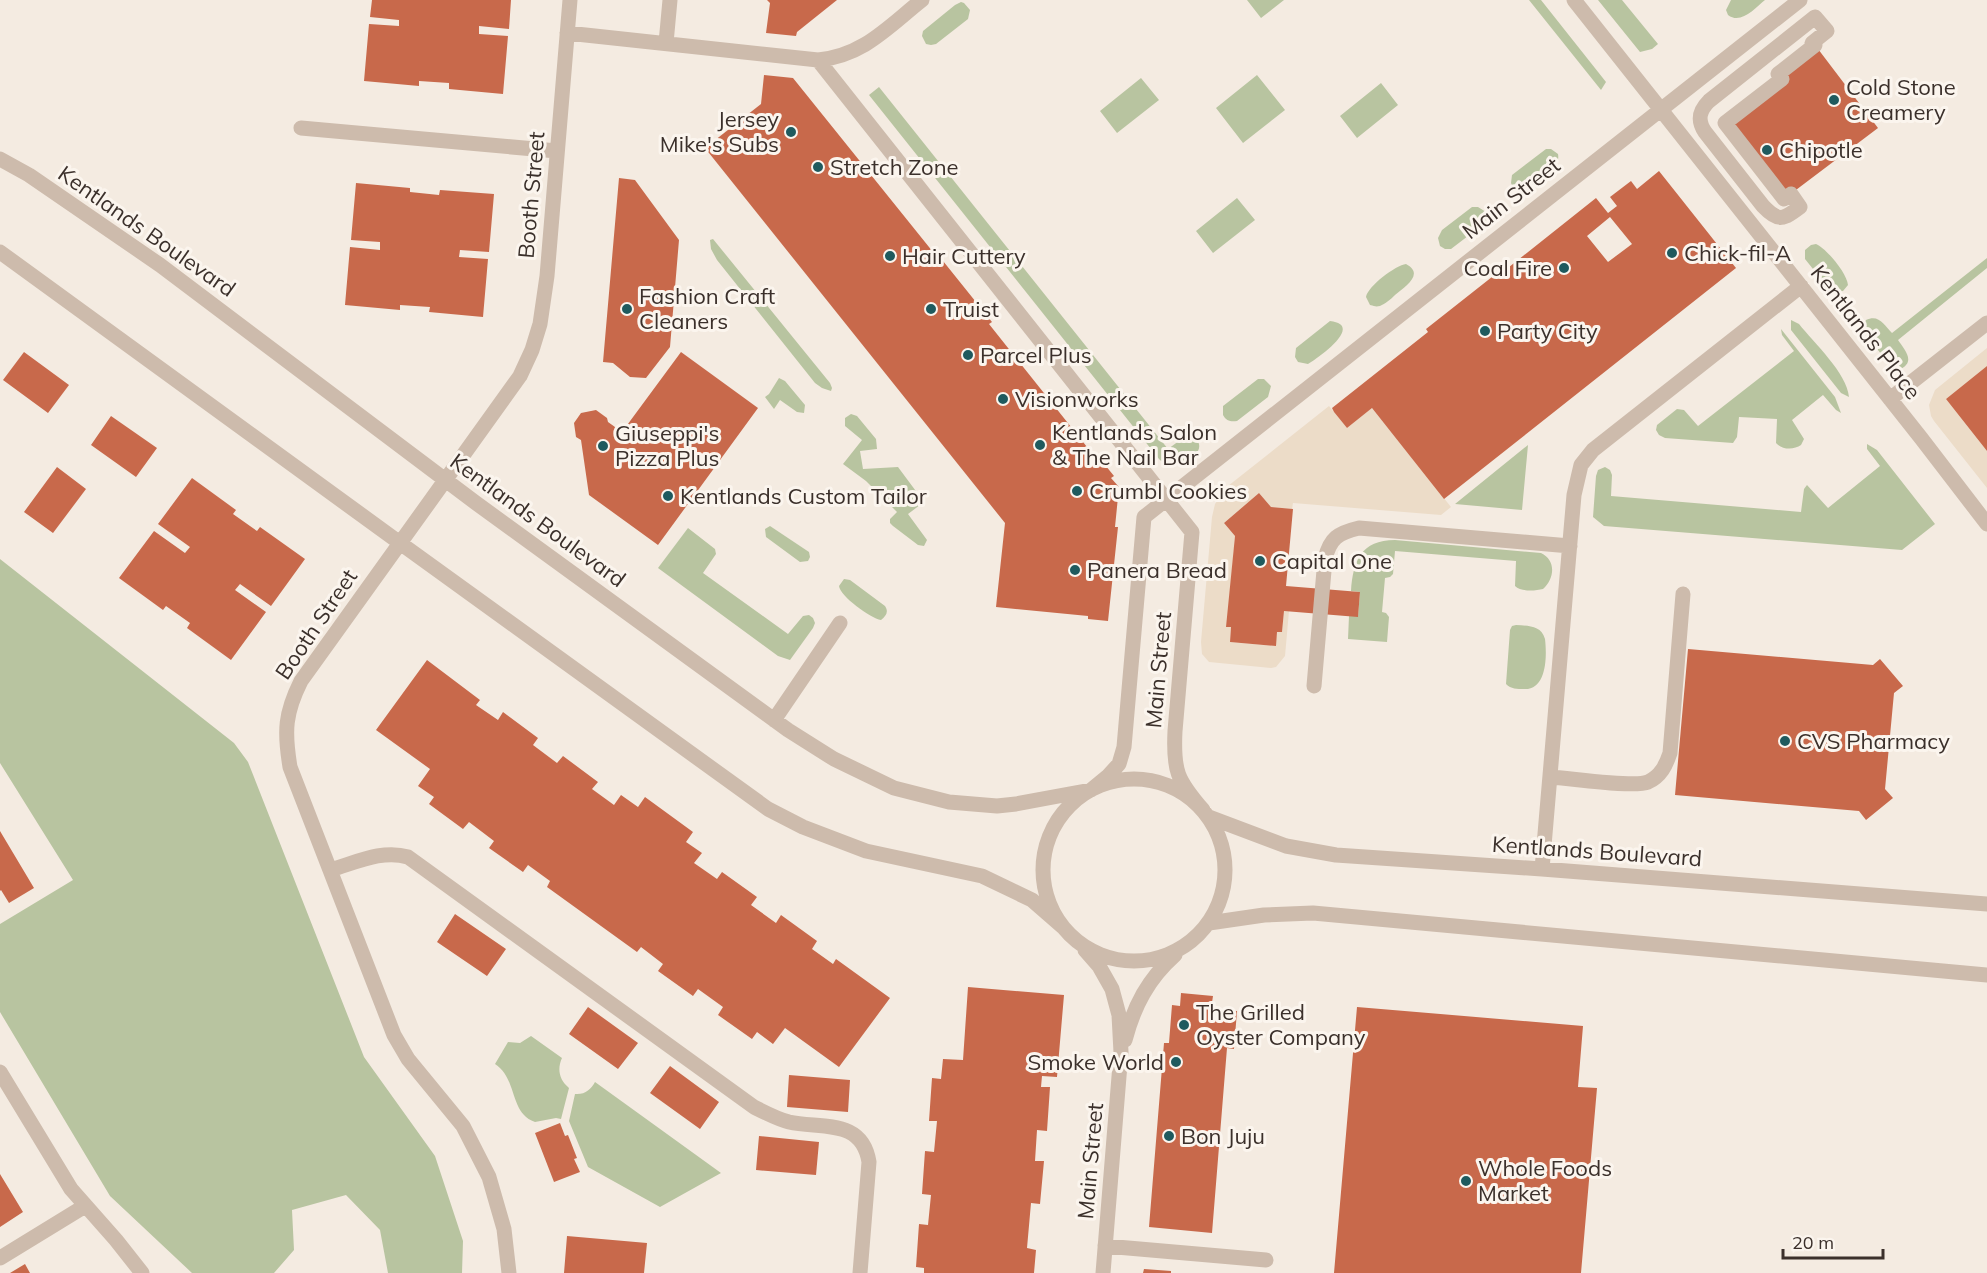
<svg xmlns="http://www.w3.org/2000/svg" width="1987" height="1273" font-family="Mulish,sans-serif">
  <rect width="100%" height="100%" fill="#f4ebe1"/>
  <path fill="#b8c4a0" d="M1247 0H1284L1261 18Z
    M1529 0H1541L1606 82 1601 90Z
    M1598 0H1622L1658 44 1652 49 1640 52Z
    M1731 0H1765C1755 8 1741 25 1728 15L1726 10Z
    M961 2 964 3 970 10 968 19 936 44 931 45 926 44 922 36 923 31 955 5Z
    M1257 75 1285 110 1243 143 1216 108Z
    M1141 78 1159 100 1117 133 1100 111Z
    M1381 83 1398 105 1357 138 1340 116Z
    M879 87 1168 449 1187 435C1196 436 1202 443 1198 451 1186 462 1174 473 1159 459L869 95Z
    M1546 149H1551L1558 154C1561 170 1539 180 1528 189L1522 191 1514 190 1511 183 1512 175Z
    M1237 198 1255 220 1213 253 1196 231Z
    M1472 207H1478L1486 212 1487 218 1485 223 1451 249H1445L1440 246 1438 238 1442 230Z
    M713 239 830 383 832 388 831 391 822 388 815 383 717 260 711 249 710 240Z
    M1816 244C1826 248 1847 273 1848 285L1843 291 1833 292 1829 289 1805 259V250L1811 245Z
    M1987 258V268L1898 340C1904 349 1916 361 1901 369L1891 367 1865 333 1863 326 1866 320C1879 314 1884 325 1892 333Z
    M1406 264C1425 274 1405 287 1395 295 1391 299 1385 304 1380 306 1375 307 1375 306 1370 305L1366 297C1368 286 1396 265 1406 264Z
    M1791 320 1799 324C1814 343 1847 373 1849 397L1841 393 1791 330Z
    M1330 321C1365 325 1318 358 1308 364L1298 362 1295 357 1296 348Z
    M1781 329 1835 397 1841 413 1836 410 1823 395 1792 420 1804 439 1801 445C1794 450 1782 450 1776 443L1777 419 1739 417 1737 437 1733 443 1665 438 1659 435 1656 430 1657 425 1677 409 1684 410 1698 426 1794 351 1782 335Z
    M779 378 785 381 805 405 804 413 797 412 780 400 774 409 765 397 769 394Z
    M1258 379H1264L1271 386 1268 397 1237 421C1231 422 1226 421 1223 415V406Z
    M851 414 857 416 876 439 877 449 860 451 863 469 898 467 924 502 908 514 927 540 924 546 918 545 893 526 890 523V519L897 512 866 481 843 464 862 440 845 426V418Z
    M1867 444 1877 450 1935 524 1902 550 1604 526 1593 517 1596 476 1598 470 1605 467 1610 470 1612 475 1611 496 1801 512 1804 489 1807 485 1828 508 1880 466 1867 449Z
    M1528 445 1522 510 1455 504Z
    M770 526 809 552 810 557 808 561 800 562 766 537 765 529Z
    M688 528 715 549 716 554 703 573 788 634 803 616 809 615 813 618 815 623 813 628 790 660 778 656 658 568Z
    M1395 540 1541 553C1556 560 1555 578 1543 589 1535 591 1521 592 1515 586L1516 561 1395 551 1393 574 1390 577 1385 578 1382 612 1386 613 1389 617 1387 642 1348 639 1349 616H1358L1360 592 1351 591C1353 561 1361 540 1395 540Z
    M0 559 234 743 248 762 364 1057 435 1156 463 1241 462 1273H388L380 1230 346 1195 292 1210 294 1250 274 1273H192L110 1196 0 1012V924L73 880 0 763Z
    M844 579 850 580 885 606C889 612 886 616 881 620 870 618 840 596 839 586Z
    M1516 625C1528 626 1541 625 1545 639 1547 656 1547 690 1524 689 1517 689 1511 689 1506 684L1510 630 1512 626Z
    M531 1036 562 1058C557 1069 559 1080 569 1088L561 1119 556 1118 535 1122C509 1113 518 1079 495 1064L508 1042 520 1043Z
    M595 1082 721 1173 660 1207 588 1167 569 1121 575 1094C585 1095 591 1089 595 1082Z"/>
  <path fill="#ecdcc8" d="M1987 348V366L1946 399 1987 451V488L1934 421 1931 416 1929 405 1935 390Z
    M1329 406 1347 428 1372 408 1451 507 1441 515 1293 503 1292 509 1271 507 1259 493 1224 523 1235 536 1227 626 1231 627 1230 642 1275 646 1277 632H1282L1284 611H1289L1285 656 1276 667 1271 668 1209 662 1202 654 1201 642 1212 517 1215 504 1228 486Z"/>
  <path fill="#c8694b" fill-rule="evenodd" d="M372 0H511L509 29 479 26V34L508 36 503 94 449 89V83L419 81V86L364 81 369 24 399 26V20L370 17Z
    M767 0H837L797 32 796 36 766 33 770 3Z
    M1815 45 1878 128 1784 199 1725 123Z
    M764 75 793 78 933 252 935 251 992 322 989 324 1095 457 1097 455 1114 476 1111 478 1119 487 1115 527H1118L1108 621 1088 619V616L996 607 1005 523 705 148 761 104Z
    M1659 171 1736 268 1444 499 1372 408 1347 428 1334 412 1332 408 1428 332 1426 329 1497 273 1499 275 1596 198 1608 213 1617 206 1610 197 1631 181 1637 189ZM1610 217 1632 244 1608 262 1587 236Z
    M619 178 635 180 679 240 670 347 646 378 630 377 613 363 603 362Z
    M356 183 410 188V192L439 195 440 190 494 194 489 252 460 250 459 257 488 259 483 317 429 312 430 307 400 305V310L345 305 350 247 380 250V242L351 240Z
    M24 352 69 385 48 413 3 380Z
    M681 352 758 408 658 545 589 495 581 440 576 437 574 423 581 413 596 410 607 418 608 422 622 432Z
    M1987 366V451L1946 399Z
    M111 416 157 448 136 477 91 445Z
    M57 467 86 489 53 533 24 512Z
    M192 478 236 510 233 514 257 531 260 527 305 559 271 606 240 584 235 590 266 612 231 660 187 628 190 623 166 606 163 610 119 578 154 531 185 553 190 547 158 524Z
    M1259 493 1271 507 1293 509 1286 586 1360 592 1358 617 1284 611 1282 632H1277L1276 646 1230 642 1231 627H1226L1235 536 1224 523Z
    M1688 649 1873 665 1880 659 1903 686 1894 693 1885 789 1893 798 1866 820 1859 811 1675 795Z
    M427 660 480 700 476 705 498 720 503 712 538 738 533 745 557 763 563 756 598 782 592 789 614 805 621 795 638 807 645 797 693 832 686 842 702 853 694 863 717 879 722 872 757 897 751 905 776 923 781 915 817 941 812 949 833 964 836 959 890 998 839 1067 785 1028 773 1044 757 1032 752 1039 718 1015 723 1007 698 989 693 996 658 971 663 964 641 947 637 952 547 887 550 881 528 865 523 872 489 848 494 841 469 822 463 829 429 804 434 797 418 786 430 769 376 730Z
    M0 831 34 888 9 903 1 890 0 891Z
    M455 914 506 949 487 976 437 942Z
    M968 987 1064 995 1057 1077 1042 1076 1041 1087H1050L1047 1131 1037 1130 1035 1161H1044L1040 1204 1031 1203 1027 1248 1036 1250 1034 1273H924V1268L916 1267 919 1224 928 1225 931 1195 922 1194 925 1151 934 1152 937 1121H929L932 1078 941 1079 943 1059 963 1060Z
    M1181 993 1213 996 1211 1009 1237 1011 1234 1049 1227 1048 1212 1233 1149 1227 1164 1043H1169L1172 1005 1180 1006Z
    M588 1007 638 1043 618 1069 569 1034Z
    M1357 1007 1583 1026 1578 1087 1597 1088 1581 1273H1334Z
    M670 1066 719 1102 700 1129 650 1093Z
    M789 1075 850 1080 848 1112 787 1107Z
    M560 1123 565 1136 568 1135 577 1158 574 1159 580 1172 554 1182 535 1133Z
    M759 1136 819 1142 816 1175 756 1170Z
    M0 1174 23 1212 0 1227Z
    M567 1236 647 1243 644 1273H564Z
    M25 1264 30 1273H10Z
    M1144 1269 1171 1271V1273H1143Z"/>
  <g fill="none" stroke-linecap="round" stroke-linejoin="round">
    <path stroke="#cdbbac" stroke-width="15" d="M1574 0 1921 438 1987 524
      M1815 17 1827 31 1812 43 1815 45 1778 74 1782 79 1725 123 1784 199 1791 194 1800 207C1784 219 1779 223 1763 206L1705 132C1697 120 1699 111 1709 101Z
      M567 33 818 60C863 56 888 27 922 0
      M666 43 670 0
      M818 60 1192 532 1175 731C1173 771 1177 780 1203 810
      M301 128 557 151
      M0 159 29 175 160 265 476 503 788 730 834 759 894 788 949 802 997 806 1016 804 1091 790 1108 776 1119 764 1124 747 1144 517 1800 0
      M0 252 400 543 768 809 803 827 866 851 982 876 1032 900 1063 927
      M1890 399 1987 323
      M1314 686 1325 559C1330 538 1338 533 1359 528L1570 546
      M774 720 840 623
      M1550 777C1570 778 1634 788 1648 782 1661 776 1666 765 1670 753L1683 594
      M1043 870a91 91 0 1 1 182 0a91 91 0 1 1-182 0Z
      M1209 817 1286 846 1336 855 1542 869 1987 904
      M1542 869 1574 495 1581 465 1593 450 1801 286
      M330 870C355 863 382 849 408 857L754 1107C766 1113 777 1119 789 1122 821 1129 862 1118 869 1162L860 1273
      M1209 923 1264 915 1313 913 1987 975
      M1085 950 1099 966 1112 989 1119 1015 1121 1052 1103 1273
      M1125 1040C1134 1006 1148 979 1175 955
      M0 1072 71 1189 116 1240 142 1273
      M1105 1246 1266 1260
      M0 1258 85 1206
      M509 1273 504 1229 489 1177 463 1126 408 1059 394 1035 290 767C284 731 285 713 301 681L520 376 532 350 540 324 547 276 570 0"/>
  </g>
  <g fill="#1f5a5e" stroke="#fbf5ee" stroke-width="2">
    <circle cx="1834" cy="100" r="6"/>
    <circle cx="791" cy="132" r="6"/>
    <circle cx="1767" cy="150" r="6"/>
    <circle cx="818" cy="167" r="6"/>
    <circle cx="1672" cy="253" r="6"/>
    <circle cx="890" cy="256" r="6"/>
    <circle cx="1564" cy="268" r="6"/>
    <circle cx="627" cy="309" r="6"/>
    <circle cx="931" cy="309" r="6"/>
    <circle cx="1485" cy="331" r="6"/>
    <circle cx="968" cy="355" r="6"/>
    <circle cx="1003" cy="399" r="6"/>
    <circle cx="1040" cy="445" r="6"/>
    <circle cx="603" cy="446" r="6"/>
    <circle cx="1077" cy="491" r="6"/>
    <circle cx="668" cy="496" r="6"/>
    <circle cx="1260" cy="561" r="6"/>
    <circle cx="1075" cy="570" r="6"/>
    <circle cx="1785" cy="741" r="6"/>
    <circle cx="1184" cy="1025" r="6"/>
    <circle cx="1176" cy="1062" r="6"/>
    <circle cx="1169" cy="1136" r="6"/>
    <circle cx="1466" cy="1181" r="6"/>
  </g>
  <g text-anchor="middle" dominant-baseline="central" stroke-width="6" stroke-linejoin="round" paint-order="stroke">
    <g font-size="22" fill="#3b302b" stroke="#fbf5ee" text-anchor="start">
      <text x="1846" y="87">Cold Stone<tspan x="1846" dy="25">Creamery</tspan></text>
      <text x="779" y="119" text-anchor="end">Jersey<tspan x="779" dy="25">Mike's Subs</tspan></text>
      <text x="1779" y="150">Chipotle</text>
      <text x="830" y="167">Stretch Zone</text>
      <text x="1684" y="253">Chick-fil-A</text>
      <text x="902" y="256">Hair Cuttery</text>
      <text x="1552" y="268" text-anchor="end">Coal Fire</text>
      <text x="639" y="296">Fashion Craft<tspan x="639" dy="25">Cleaners</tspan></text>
      <text x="943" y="309">Truist</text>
      <text x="1497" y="331">Party City</text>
      <text x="980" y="355">Parcel Plus</text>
      <text x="1015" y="399">Visionworks</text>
      <text x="1052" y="432">Kentlands Salon<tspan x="1052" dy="25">&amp; The Nail Bar</tspan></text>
      <text x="615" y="433">Giuseppi's<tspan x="615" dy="25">Pizza Plus</tspan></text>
      <text x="1089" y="491">Crumbl Cookies</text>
      <text x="680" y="496">Kentlands Custom Tailor</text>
      <text x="1272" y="561">Capital One</text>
      <text x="1087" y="570">Panera Bread</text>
      <text x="1797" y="741">CVS Pharmacy</text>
      <text x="1196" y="1012">The Grilled<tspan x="1196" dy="25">Oyster Company</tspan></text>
      <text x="1164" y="1062" text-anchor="end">Smoke World</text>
      <text x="1181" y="1136">Bon Juju</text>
      <text x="1478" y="1168">Whole Foods<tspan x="1478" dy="25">Market</tspan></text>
    </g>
    <g font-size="22" fill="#3b302b" stroke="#fbf5ee">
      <text transform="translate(531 195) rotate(-85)">Booth Street</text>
      <text transform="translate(1511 198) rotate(-38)">Main Street</text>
      <text transform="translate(147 231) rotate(35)">Kentlands Boulevard</text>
      <text transform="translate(1866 332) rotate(52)">Kentlands Place</text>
      <text transform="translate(538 520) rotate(36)">Kentlands Boulevard</text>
      <text transform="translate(316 624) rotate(-56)">Booth Street</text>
      <text transform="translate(1158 670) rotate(-85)">Main Street</text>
      <text transform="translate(1597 851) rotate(4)">Kentlands Boulevard</text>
      <text transform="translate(1090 1161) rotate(-85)">Main Street</text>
    </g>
  </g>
  <path d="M1783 1249v9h100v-9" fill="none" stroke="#3b302b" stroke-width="3"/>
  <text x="1792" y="1249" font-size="18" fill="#3b302b" stroke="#fbf5ee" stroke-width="4.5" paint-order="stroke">20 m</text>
</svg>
